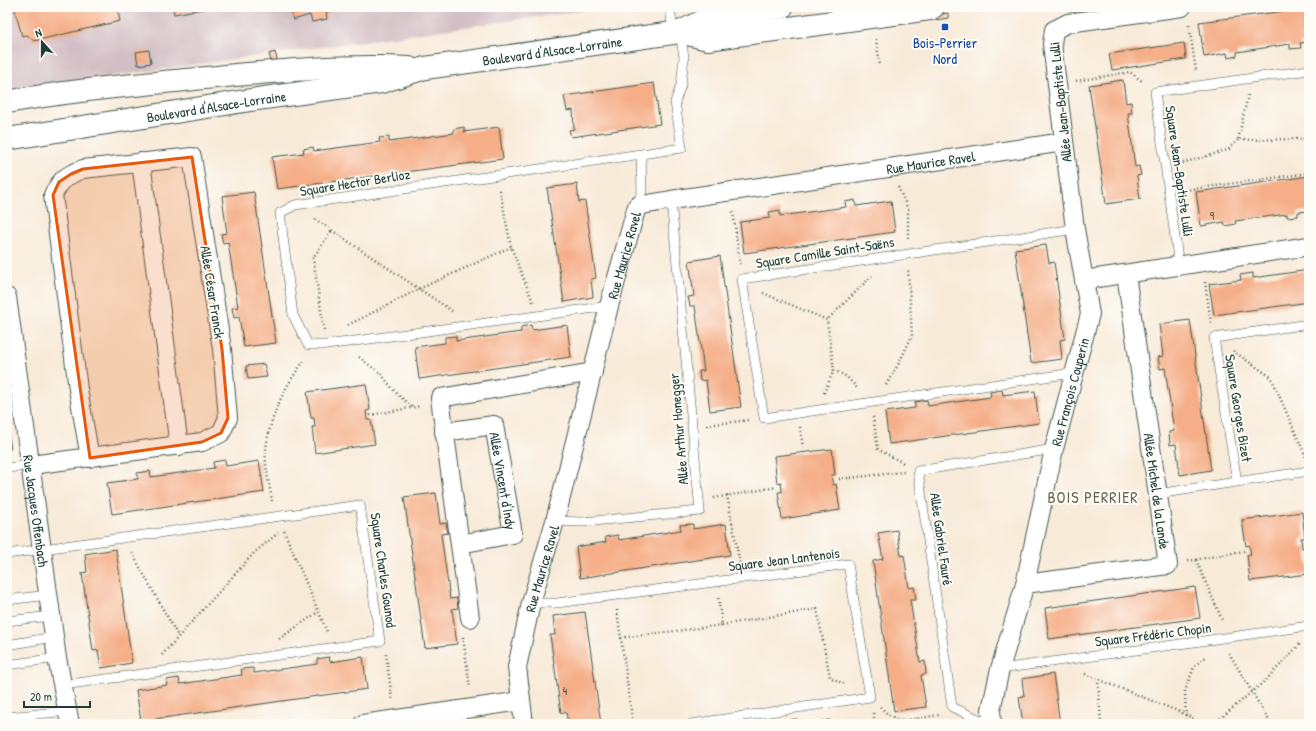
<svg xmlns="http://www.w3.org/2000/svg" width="1316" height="731" font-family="'Patrick Hand',sans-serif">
  <rect width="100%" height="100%" fill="#fdfcf7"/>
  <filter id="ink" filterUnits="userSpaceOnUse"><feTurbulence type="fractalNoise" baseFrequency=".025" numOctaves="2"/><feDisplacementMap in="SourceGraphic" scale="8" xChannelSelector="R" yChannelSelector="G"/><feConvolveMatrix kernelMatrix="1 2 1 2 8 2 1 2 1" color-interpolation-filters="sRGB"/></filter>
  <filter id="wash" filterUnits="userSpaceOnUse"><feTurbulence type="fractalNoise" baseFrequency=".012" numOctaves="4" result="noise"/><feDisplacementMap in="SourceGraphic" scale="16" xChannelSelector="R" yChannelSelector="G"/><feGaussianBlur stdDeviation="0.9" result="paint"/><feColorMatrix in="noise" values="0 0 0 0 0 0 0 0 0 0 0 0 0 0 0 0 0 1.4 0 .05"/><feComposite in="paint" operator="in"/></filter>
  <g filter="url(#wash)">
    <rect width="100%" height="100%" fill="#f8ead8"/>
    <path fill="#d2bec4" d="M7 7H607L7 91Z"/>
    <g id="blocks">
      <path fill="#f5ae87" d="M14 7H117L120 21 34 41 27 35 22 36Z
        M173 7H207V8L174 14Z
        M290 7H348V8L326 12 327 19 312 22 310 15 293 20Z
        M1309 8V42L1300 43 1301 48 1290 49V44L1237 52V56L1228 58 1227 53 1204 57 1199 22Z
        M948 13V18L936 20 935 15Z
        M1184 43 1186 59 1112 70 1109 54Z
        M149 50 151 63 138 65 136 52Z
        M275 52 278 63 272 64 269 54Z
        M1123 80 1126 103 1131 102 1132 113H1128L1135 167 1139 166 1141 175 1137 176 1140 199 1106 204 1089 85Z
        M654 83 660 124 571 137 569 130 574 129 573 110 567 111 564 96Z
        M464 127V132L499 127 503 159 277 189 272 157 304 153 303 149 313 147 314 151 380 142 379 138 389 137V142L454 133V129Z
        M1309 176V211L1298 212V216L1287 217V214L1235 221 1236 224 1225 226 1224 222 1201 226 1196 192Z
        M577 184 579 202 585 201 596 278 591 279 593 297 564 302 547 188Z
        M254 192 276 343 244 347 239 317 234 318 232 308 238 307 228 242 223 243 221 234 227 233 222 196Z
        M855 200 856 206 891 201 895 232 744 253 740 222 770 218 769 212 780 210V216L846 207 845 202Z
        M1046 245 1049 263 1054 262 1065 339 1060 340 1062 359 1031 363 1015 249Z
        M720 256 741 407 710 411 706 380 700 381 699 371H704L695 306H690L688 297 694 296 689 261Z
        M1309 270V302L1214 315 1209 284 1241 280 1240 275 1253 273V278Z
        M1190 320 1211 470 1180 475 1176 444 1170 445 1169 432 1174 431 1165 368 1160 369 1158 357 1163 356 1159 324Z
        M531 325 532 330 567 325 571 357 419 379 415 347 445 343V337L456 336V341L521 332V327Z
        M264 364 267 377 248 379 246 366Z
        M366 384 370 410 366 411 367 420H371L375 444 315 453 312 427H315L314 418H311L307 392Z
        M1002 390 1003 395 1035 391 1039 423 889 444 885 412 915 408V402L927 400 928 406 991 397 990 392Z
        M7 425 11 449H7Z
        M832 449 835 475H831L833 485 836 484 840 510 782 519 778 492H782L781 482 777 483 774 456Z
        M225 460 226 466 259 461 264 492 112 514 107 483 138 479 137 473 150 471 151 477 214 468 213 462Z
        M436 493 440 524 446 523 448 533 441 534 450 599 457 598 458 608 452 609 457 644 425 648 404 497Z
        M1302 512 1305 538H1301L1302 548 1306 547 1309 574 1250 581 1247 555H1251L1249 545 1246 546 1242 520Z
        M693 524V529L726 524 730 555 580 578 576 547 606 542 605 537 618 535 619 540 681 530 680 525Z
        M897 530 901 556 904 555 909 588 914 587 916 600H910L920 662 925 661 926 674 921 675 926 707 894 711 873 561 883 559 878 533Z
        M116 549 132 663 101 668 98 650 93 651 82 573 87 572 85 554Z
        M1195 587 1200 618 1049 639 1045 608Z
        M585 612 601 724H568L566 712 561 713 550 635H555L553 616Z
        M329 657 330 662 363 657 367 689 141 721 136 690 167 685 166 680 179 678 180 684 242 675 241 669 253 668 254 673 317 664V659Z
        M1053 674 1060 724H1023L1019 697 1024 696 1022 679Z
        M797 719 798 724H785L784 721Z
        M830 720 831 724H809V723Z"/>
    </g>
  </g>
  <g filter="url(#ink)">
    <use href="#blocks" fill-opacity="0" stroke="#40574d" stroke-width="1"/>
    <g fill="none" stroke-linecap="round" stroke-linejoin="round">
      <g stroke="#40574d" stroke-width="10">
        <path id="lane" d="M670 7 673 33
          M637 206 642 191 641 154
          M1179 266 1155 92 1309 70
          M609 306 326 345H308L293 315 280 213 295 205 682 148 675 102 681 85 684 57 680 32
          M1073 373 764 418 742 279 1075 229
          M7 468 31 465
          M1237 482 1214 338 1309 324
          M1157 494 1309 471
          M555 521 582 522 700 511 671 200
          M7 554 360 505 380 641 63 685
          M7 600 48 595
          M531 603H557L848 564 870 697 691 724
          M7 621 51 616
          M7 645 54 637
          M7 665 57 658
          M1000 669 1309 626
          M8 717 67 711
          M989 724 952 707 918 471 1054 449"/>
      </g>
      <g stroke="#40574d" stroke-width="20">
        <g id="street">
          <path d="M141 162 179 446"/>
          <path d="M1084 280 1309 246"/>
          <path id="s1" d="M7 297 57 658 70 724"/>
          <path id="s2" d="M444 432 494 425 513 534 460 544"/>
          <path d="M31 465 202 442 221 433 228 418 222 349 192 157 83 169C67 175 61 179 53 195L78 389 90 458"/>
          <path d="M1025 584 1168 565 1126 274"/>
          <path d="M470 618 440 398 593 372"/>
          <path d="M363 724 521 701"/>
          <path id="s3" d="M524 724 517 667 531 603 555 521 609 306 637 206 671 200 1064 142"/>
          <path id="s4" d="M992 724 991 710 1000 669 1025 584 1054 449 1090 314 1075 229 1052 44 1054 30 1068 23 1182 7"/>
        </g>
      </g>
      <g stroke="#40574d" stroke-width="24">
        <g id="secondary">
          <path d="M680 32 708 39 930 9 933 7"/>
          <path d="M7 102C66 91 125 86 185 80 259 73 335 64 409 68"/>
          <path id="s5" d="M7 139 257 99 381 82 425 68 680 32 707 19 782 7"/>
        </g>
      </g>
      <path stroke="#40574d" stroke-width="2.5" stroke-dasharray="1 3" stroke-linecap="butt" d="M1189 25 1196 71
        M876 39 880 65
        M1076 81 1130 72 1143 82
        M1248 95 1238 140 1300 139 1309 142
        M1303 139 1309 138
        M1179 164 1228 150 1238 140
        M898 187 908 209V240
        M500 190 511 247 533 302
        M1185 190 1309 173
        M733 212 740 264
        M315 219 452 311
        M1205 282 1211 323
        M763 293 827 320 872 276
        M348 325 419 289 511 247
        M324 330 313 258 332 230
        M1233 351 1271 377 1306 457
        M359 357 382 375 395 392 412 407
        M834 370 847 377 857 388
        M886 385 899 363 912 336 908 268
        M824 393 834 370 827 320
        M370 415 421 406
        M873 417 878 449 905 464
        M707 425 749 420
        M800 427 803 448
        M839 479 904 472
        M727 495 740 564
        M714 498 777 487
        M272 501C270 487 264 464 266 450 269 418 285 385 305 360
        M284 531 328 634
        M1305 543 1309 542
        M132 553 178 636
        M1196 560 1223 622
        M1188 561 1244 551
        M617 610 633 724
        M722 625 817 609 830 677 844 684
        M463 637 470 688
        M621 638 722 625 718 597
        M279 639 318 612
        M1229 653 1271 724
        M386 654 392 699
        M162 655 254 553 278 533
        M1085 674 1185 714 1202 724
        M1098 679 1101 724
        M880 707 889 715 906 724
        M873 713 875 724
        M902 721 939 715
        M1186 724 1185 691 1194 667 1206 656
        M1214 724 1266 680 1300 644"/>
      <use href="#lane" stroke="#fff" stroke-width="9"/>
      <use href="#street" stroke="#fff" stroke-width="18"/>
      <use href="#secondary" stroke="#fff" stroke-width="22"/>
    </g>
  </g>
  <path fill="#e8590c" fill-opacity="0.2" stroke="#e8590c" stroke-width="3" stroke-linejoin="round" d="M192 157 222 349 228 418 221 433 202 442 90 458 53 195 59 182 71 174 83 169Z"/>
  <rect fill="#1a4fb4" stroke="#fdfcf7" stroke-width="1.5" x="941" y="23" width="8" height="8" rx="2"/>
  <g text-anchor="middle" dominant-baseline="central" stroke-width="4" stroke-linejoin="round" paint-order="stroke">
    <g font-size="12" fill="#545949">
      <text x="1212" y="215">9</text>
      <text x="565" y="690">4</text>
    </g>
    <g font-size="14" fill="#164399" stroke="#fdfcf7">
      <text x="945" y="42">Bois-Perrier<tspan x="945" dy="16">Nord</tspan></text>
    </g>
    <g font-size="14" fill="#1f3d34" stroke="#fdfcf7">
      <text stroke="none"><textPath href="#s5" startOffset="553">Boulevard d'Alsace-Lorraine</textPath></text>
      <text transform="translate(1060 102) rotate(-96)">Allée Jean-Baptiste Lulli</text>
      <text stroke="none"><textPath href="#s5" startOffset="212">Boulevard d'Alsace-Lorraine</textPath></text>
      <text stroke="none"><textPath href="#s3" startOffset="831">Rue Maurice Ravel</textPath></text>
      <text transform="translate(1180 171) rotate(82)">Square Jean-Baptiste Lulli</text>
      <text transform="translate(355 182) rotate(-9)">Square Hector Berlioz</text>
      <text transform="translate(825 252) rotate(-9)">Square Camille Saint-Saëns</text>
      <text stroke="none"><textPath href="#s3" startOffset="483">Rue Maurice Ravel</textPath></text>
      <text transform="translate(213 292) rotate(81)">Allée César Franck</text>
      <text stroke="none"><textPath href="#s4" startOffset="342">Rue François Couperin</textPath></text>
      <text transform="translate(1239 408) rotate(81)">Square Georges Bizet</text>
      <text transform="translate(678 429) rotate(-95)">Allée Arthur Honegger</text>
      <text stroke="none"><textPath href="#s2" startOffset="107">Allée Vincent d'Indy</textPath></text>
      <text transform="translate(1157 491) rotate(82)">Allée Michel de la Lande</text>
      <text stroke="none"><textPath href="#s1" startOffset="216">Rue Jacques Offenbach</textPath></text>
      <text transform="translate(942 539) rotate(82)">Allée Gabriel Fauré</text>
      <text transform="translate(784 559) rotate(-7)">Square Jean Lantenois</text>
      <text stroke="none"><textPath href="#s3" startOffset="159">Rue Maurice Ravel</textPath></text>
      <text transform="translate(384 570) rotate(82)">Square Charles Gounod</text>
      <text transform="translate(1153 634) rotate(-7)">Square Frédéric Chopin</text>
    </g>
    <g font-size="16" letter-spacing="1" fill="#6a6551" stroke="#fdfcf7">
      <text x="1093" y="497">BOIS PERRIER</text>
    </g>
  </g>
  <rect width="1316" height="731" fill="none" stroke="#fdfcf7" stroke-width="24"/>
  <g transform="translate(42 42) rotate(339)" stroke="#fdfcf7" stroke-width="3" paint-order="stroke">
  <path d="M0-3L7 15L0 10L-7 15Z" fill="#1f3d34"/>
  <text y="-6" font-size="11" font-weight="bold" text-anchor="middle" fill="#1f3d34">N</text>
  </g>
  <path d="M24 701v6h66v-6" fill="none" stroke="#1f3d34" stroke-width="2"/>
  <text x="30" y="701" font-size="12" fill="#1f3d34" stroke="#fdfcf7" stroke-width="3" paint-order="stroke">20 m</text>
</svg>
